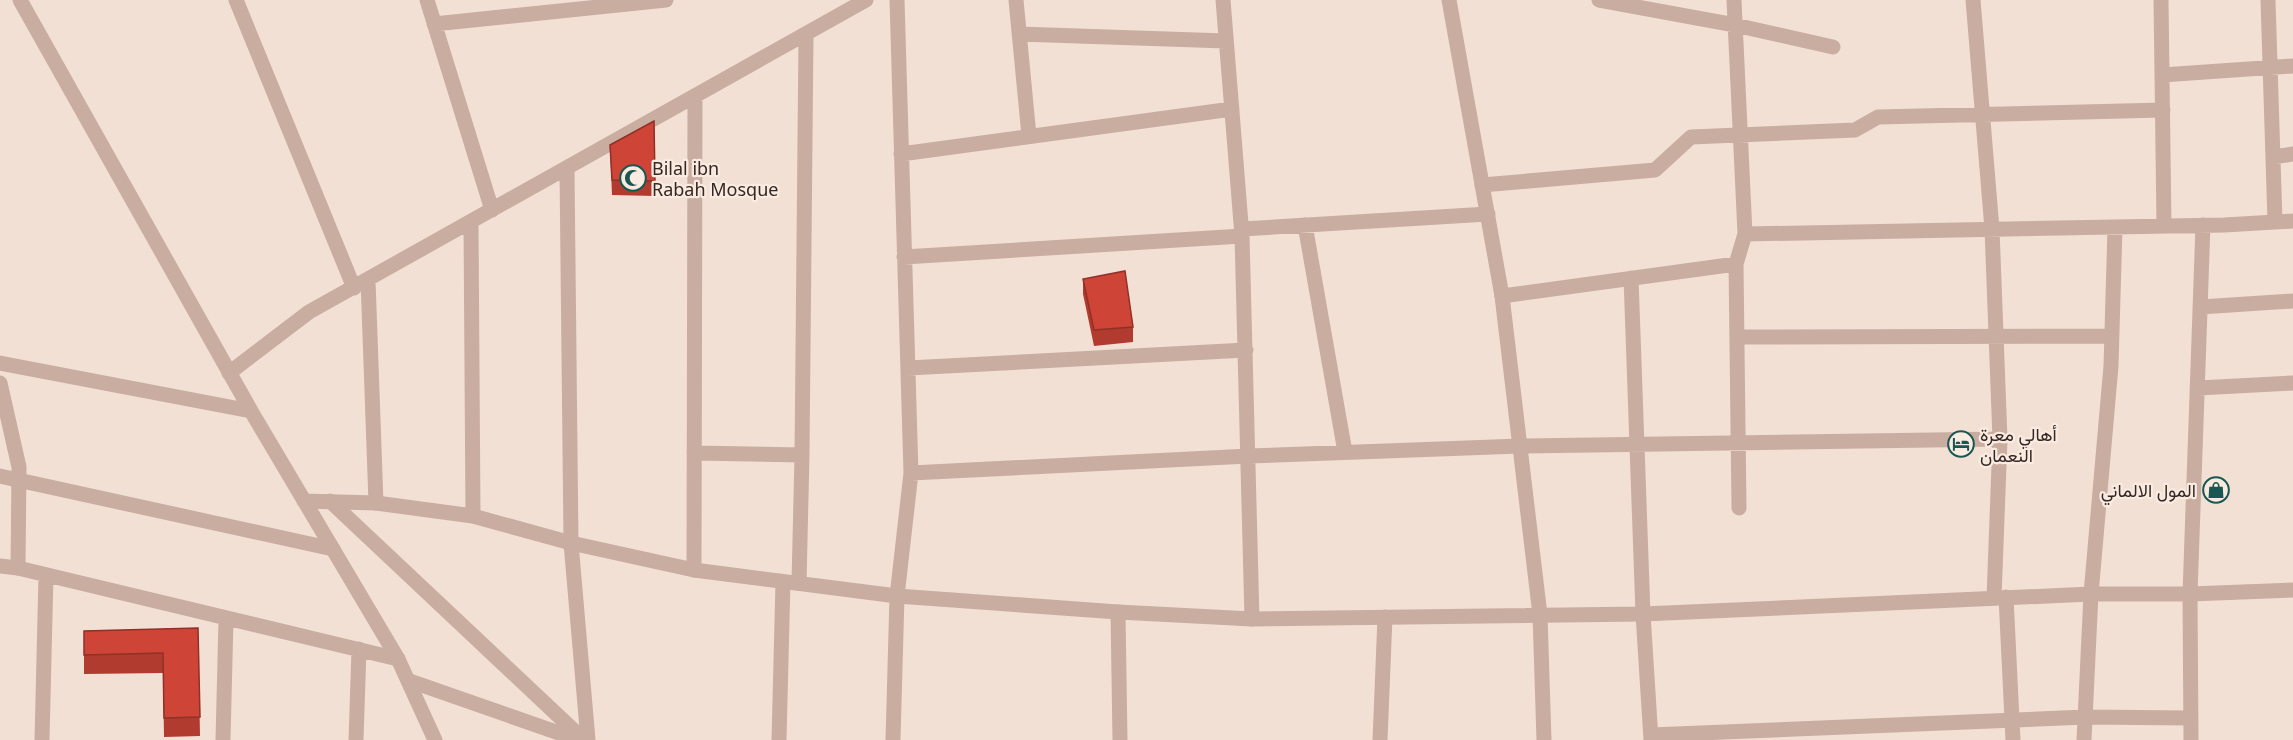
<svg xmlns="http://www.w3.org/2000/svg" width="2293" height="740" font-family="'Noto Sans',Vazirmatn,sans-serif">
  <rect width="100%" height="100%" fill="#f2e0d5"/>
  <g fill="none" stroke-linecap="round" stroke-linejoin="round">
    <path stroke="#caada1" stroke-width="15" d="M236 0 354 288
      M427 0 492 210
      M1016 0 1029 136
      M1223 0 1242 236 1252 619
      M1599 0 1735 25 1833 47
      M1734 0 1745 234
      M1973 0 1992 229 2000 439 1994 598
      M2161 0 2164 226
      M2268 0 2275 222
      M434 24 666 0
      M1019 34 1226 41
      M2162 75 2293 66
      M901 154 1232 109
      M2273 157 2293 154
      M567 169 571 543 588 740
      M1482 185 1655 170 1691 137 1855 130 1878 117 2163 110
      M471 223 473 516
      M1305 225 1345 452
      M1242 229 1488 214
      M904 257 1242 236
      M1736 264 1739 508
      M1631 278 1643 614 1651 740
      M368 280 376 503
      M1502 296 1736 264 1745 234 2224 225 2293 221
      M2200 307 2293 301
      M1737 337 2111 336
      M908 368 1246 350
      M229 373 309 312 866 0
      M2198 388 2293 383
      M694 453 802 455 806 34
      M911 473 1249 456 1520 446 2000 439
      M0 476 333 549
      M330 501 584 740
      M0 566 18 568 398 659
      M694 570 695 97
      M799 583 802 455
      M2006 597 2013 740
      M1118 612 1120 740
      M1540 615 1544 740
      M410 681 579 740
      M1651 735 2086 717 2191 718
      M42 740 46 575
      M223 740 226 619
      M356 740 359 649
      M779 740 783 582
      M893 740 897 596 911 473 897 0
      M1380 740 1385 617
      M2084 740 2091 594 2111 366 2115 227
      M2191 740 2190 594 2203 225"/>
    <path stroke="#caada1" stroke-width="15" d="M20 0 251 411 398 659 435 740
      M1449 0 1502 296 1540 615
      M0 363 251 411
      M0 383 19 467 18 568
      M304 501 376 503 473 516 571 543 694 570 897 596 1118 612 1252 619 1643 614 2091 594H2190L2293 590"/>
  </g>
  <path fill="#b13b2f" d="M654 121 655 196 612 195 610 145Z
    M1083 279 1133 327V342L1094 346 1083 294Z
    M198 628 200 736 164 737 163 673 84 674V631Z"/>
  <path fill="#ce4537" stroke="#903026" stroke-width="1.5" d="M654 121 655 181 612 180 610 145Z
    M1125 271 1133 327 1094 330 1083 279Z
    M198 628 200 717 164 718 163 653 84 655V631Z"/>
  <defs>
    <g id="mosque-ring" transform="scale(1.35)"><circle r="9.5" fill="#faebe1" stroke="#185752" stroke-width="1.5"/><path d="M3.5-4.9A6 6 0 1 0 3.5 4.9A5 5 0 1 1 3.5-4.9Z" fill="#185752"/></g>
    <g id="hotel-ring" transform="scale(1.35)"><circle r="9.5" fill="#faebe1" stroke="#185752" stroke-width="1.5"/><path d="M-6-4.5h1.5V1H6V5H4.5V3h-9V5H-6ZM-4 0a1.8 1.8 0 1 1 3.6 0ZM.5 0V-2.5h3Q6-2.5 6 0Z" fill="#185752"/></g>
    <g id="shop-ring" transform="scale(1.35)"><circle r="9.5" fill="#faebe1" stroke="#185752" stroke-width="1.5"/><path d="M-5-2.5h2.3a2.7 3.5 0 0 1 5.4 0H5L5.5 6h-11ZM-1.5-2.5h3a1.5 2.3 0 0 0-3 0Z" fill="#185752"/></g>
  </defs>
  <g fill-rule="evenodd">
    <use href="#mosque-ring" x="633" y="178"/>
    <use href="#hotel-ring" x="1961" y="444"/>
    <use href="#shop-ring" x="2216" y="490"/>
  </g>
  <g text-anchor="middle" dominant-baseline="central" stroke-width="4.5" stroke-linejoin="round" paint-order="stroke">
    <g font-size="18" fill="#342724" stroke="#faebe1" text-anchor="start">
      <text x="652" y="168">Bilal ibn<tspan x="652" dy="21">Rabah Mosque</tspan></text>
      <text x="1980" y="434">أهالي معرة<tspan x="1980" dy="21">النعمان</tspan></text>
      <text x="2196" y="490" text-anchor="end">المول الالماني</text>
    </g>
  </g>
</svg>
